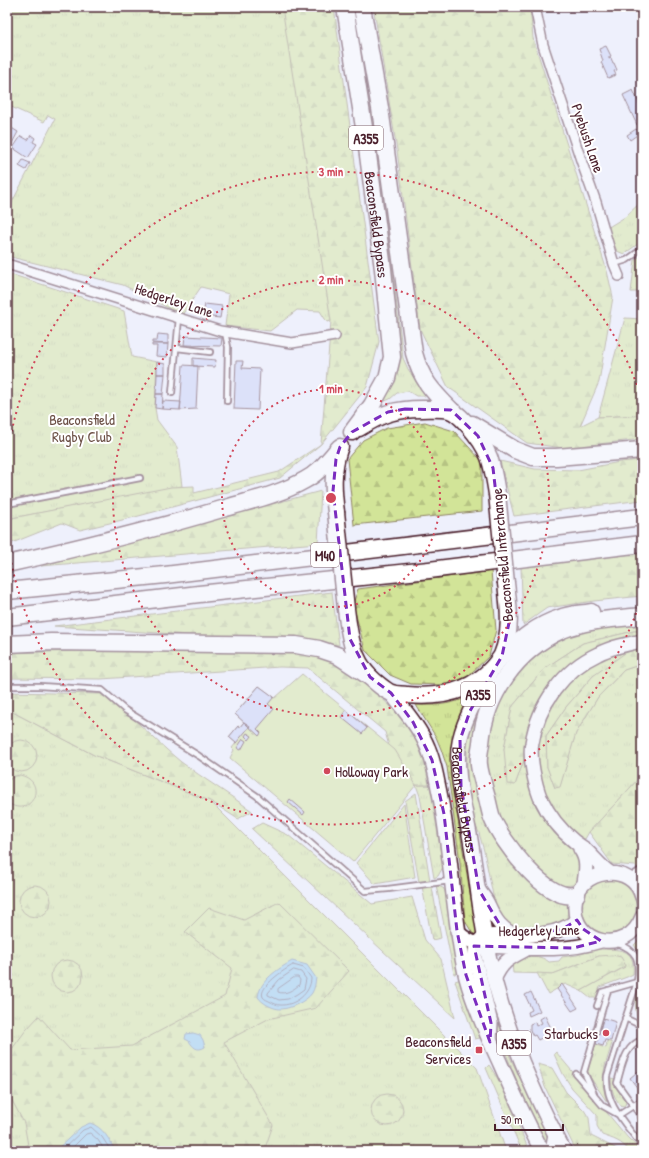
<svg xmlns="http://www.w3.org/2000/svg" width="649" height="1158" font-family="'Patrick Hand',sans-serif">
  <defs>
    <pattern id="grass-tufts" width="24" height="20" patternUnits="userSpaceOnUse"><rect width="24" height="20" fill="#d2e498"/><path d="M3 7l-1-3M5 7V3M7 7l1-3M15 17l-1-3M17 17v-4M19 17l1-3" fill="none" stroke="#b6c383"/></pattern>
    <pattern id="forest-firs" width="22" height="20" patternUnits="userSpaceOnUse"><rect width="22" height="20" fill="#d2e498"/><path d="M5 1l3.5 6h-7zM16 11l3.5 6h-7z" fill="#b6c383"/></pattern>
  </defs>
  <rect width="100%" height="100%" fill="#eef0fc"/>
  <filter id="ink" filterUnits="userSpaceOnUse"><feTurbulence type="fractalNoise" baseFrequency=".025" numOctaves="2"/><feDisplacementMap in="SourceGraphic" scale="8" xChannelSelector="R" yChannelSelector="G"/><feConvolveMatrix kernelMatrix="1 2 1 2 8 2 1 2 1" color-interpolation-filters="sRGB"/></filter>
  <g filter="url(#ink)">
    <path fill="url(#grass-tufts)" stroke="#8e8262" d="M7 7H284L301 66 331 321 327 322 320 311 297 310 270 331 225 326 229 294 201 287 182 315 123 285 7 256V212L55 119 48 115 44 122 7 105Z
      M349 7H355L365 56 380 161 403 358 408 369 426 396H416L408 391 397 393 390 399 375 405 389 378Z
      M642 201V241L624 254 617 251 607 228 625 217Z
      M642 255V292H631L635 260Z
      M7 273 124 311 132 357 157 362 155 408 157 420 177 447 182 486 7 519Z
      M625 318 642 319V415L598 417Z
      M642 621V631H634L583 643 545 668 512 707 504 749 515 785 524 760C527 780 530 795 540 813 550 832 593 855 579 878 578 880 575 883 573 885L560 886 540 872 508 835 497 813 490 790 488 767 486 743 490 723 510 679 546 643 578 631Z
      M642 647 593 676 566 707 546 736 547 767 555 788 560 786 576 733 598 697 624 670 642 664V775L589 832 585 839C580 837 575 835 571 832 549 815 533 769 538 741 542 719 553 697 568 680 571 676 577 674 581 671 602 658 617 650 642 647Z
      M491 685 480 723 489 820 567 900 568 917 565 925 558 929H519L507 923 496 910 484 851 479 833 473 819 467 785V740L479 709Z
      M475 694 454 769V796L477 935 473 934 465 921 460 862 447 767 441 749 436 737 416 705C439 706 454 704 475 694Z
      M7 709 94 755 210 801 477 1068 506 1151H7Z
      M416 785H429L431 791 443 867 438 876 434 878 420 796Z
      M404 804 415 877 375 884 356 863Z
      M262 823 288 835 372 904 412 897 425 940 441 959 455 1018 252 829Z
      M582 907a27 27 0 1 1 54 0a27 27 0 1 1-54 0Z
      M436 885 443 888 445 891 460 973 454 974Z
      M642 937V963L641 955 634 945Z
      M598 949C618 950 636 946 633 974L627 977 600 987 596 998H590L581 991 625 967 599 956 553 974 513 973 512 962C523 956 538 953 549 962L559 961 562 957 577 955Z
      M486 975 500 1027 510 1057 550 1142 547 1146 535 1125 502 1044 492 1010Z
      M461 979 476 1022 480 1038 475 1039 455 981Z
      M642 986 640 1005 642 1007V1020L637 1016C634 1003 635 997 642 986Z
      M607 1041 612 1043C605 1068 599 1076 607 1102L590 1077 587 1071 596 1045 606 1048Z
      M556 1052 628 1138 642 1151H629C622 1141 613 1139 602 1135L597 1126V1115L572 1088 563 1074 554 1054Z
      M489 1065 503 1087 529 1151H522L486 1068Z
      M611 1078 615 1079V1086L626 1102 625 1105 622 1107C613 1096 612 1092 611 1078Z"/>
    <path fill="url(#forest-firs)" stroke="#8e8262" d="M282 7H334L379 342 367 387 321 444 280 478 135 517 80 530 62 523 7 545V519L171 487 194 486V493L279 472 321 444 331 321Z
      M373 7H530L533 38 607 271 613 297 599 382 580 426 598 417 642 415V439L563 448 527 443 448 387 420 329 397 150 376 22Z
      M425 422 454 431 482 461V511L354 525 347 459 363 440 387 428Z
      M642 460V500L514 516 500 461 535 469 578 470 620 462Z
      M321 491 318 543 41 566Z
      M642 553V596L594 601 547 608 523 625 521 567Z
      M491 571 496 630 489 656 467 677 444 685 411 684 390 675 365 650 353 604 358 589Z
      M332 592 339 645 54 626Z
      M634 631H642V634L605 644 567 668 541 699 526 737 524 760 515 785 507 784 504 749 512 707 545 668 583 643Z
      M642 647V664L624 670 598 697 576 733 560 787 555 788 547 767 546 736 566 707 593 676 625 653Z
      M116 650 307 652 336 659 360 677 394 710 415 737 425 764 429 785H416L392 756 385 732 308 668 280 667 101 679 7 678V653Z
      M7 692 101 694C131 713 154 740 181 762 204 779 229 794 252 811L238 819 210 801 94 755 7 709Z
      M5 756a16 16 0 1 1 32 0a16 16 0 1 1-32 0Z
      M20 775C50 782 30 821 7 802V781L15 776Z
      M642 775V872L635 866 612 864 589 832Z
      M416 793 430 881 419 882 405 801Z
      M19 901a16 16 0 1 1 32 0a16 16 0 1 1-32 0Z
      M422 886 432 887 441 938 432 940Z
      M279 902 349 971 316 1008 268 1019 224 1042 273 1125 264 1151H29L24 1123 7 1091V1053H9L26 1030 39 1016 70 1050 132 1046 225 996 232 968 185 932 209 908 244 920Z
      M612 955 621 957 626 966 581 991 565 984 548 994 537 973 553 974 599 956Z
      M51 976a16 16 0 1 1 32 0a16 16 0 1 1-32 0Z
      M538 1064 552 1068 566 1092 584 1110 589 1118 591 1136 621 1151H576L545 1087Z
      M371 1110a16 16 0 1 1 32 0a16 16 0 1 1-32 0Z"/>
    <path fill="#d2e498" stroke="#8e8262" d="M302 674 395 750 416 785 353 862 230 758 234 750 232 748 236 743 229 737 238 726 240 727 244 722 235 714 259 686 275 698Z"/>
    <path fill="#8dc7ec" stroke="#72849f" d="M292 961 307 965 316 978C315 983 315 988 312 993 307 1001 288 1010 279 1009 271 1008 262 1003 258 997 260 980 278 969 292 961Z
      M193 1033 200 1035 203 1040 205 1047C197 1052 193 1047 189 1041L185 1039 186 1034Z
      M90 1123C103 1127 110 1140 115 1151H55L81 1127Z"/>
    <g fill="none" stroke-linecap="round" stroke-linejoin="round">
      <path stroke="#656278" stroke-width="1" d="M293 965 304 968 311 978C311 993 295 1006 280 1005 277 1005 273 1003 271 1002 268 1000 265 1000 263 997 258 987 285 969 293 965Z
        M294 970 301 972 306 979 304 989 297 994 288 999 279 1000 268 995V993L279 980Z
        M295 977H298L300 980 299 985C293 990 285 995 278 992V989Z
        M61 1151 83 1130 91 1127 102 1137 111 1151
        M69 1151 86 1134 90 1133 98 1140 105 1151"/>
    </g>
    <path fill="#c6cef6" stroke="#4a1f2b" d="M606 46 611 56 609 57V59L611 58 613 63H614L617 70 614 71 616 75 608 78 601 62 603 61 599 49Z
      M633 90 642 110V122L637 125 623 95Z
      M7 120 12 123 10 127 18 132 10 147 7 145Z
      M636 129 640 133 630 140 627 135Z
      M31 135 35 138 33 142 37 144 28 158 13 148 21 136 28 140Z
      M23 160 30 163 26 170 19 166Z
      M640 303H642V312L639 311Z
      M205 304 222 306 220 318 203 316Z
      M158 334 168 335V344L152 343V341H157Z
      M185 336 222 338 221 346 184 345Z
      M152 344H168L167 357 156 356 157 346H152Z
      M193 358 216 360 215 367 193 366Z
      M236 361H243L242 368 260 369 258 410 234 409Z
      M157 362 165 364V374H157Z
      M183 365 198 366 196 409 180 410Z
      M157 374H165L163 394H156Z
      M156 394H163L162 409 155 408Z
      M163 401 181 402 180 410 162 409Z
      M259 686 274 697 268 704 274 709 257 729 261 733 259 736 235 714Z
      M346 710 367 728 362 734 341 717Z
      M244 722 250 726 236 743 229 737 238 726 239 728Z
      M247 733 252 736 249 740 245 736Z
      M243 739 246 741 241 750 237 748Z
      M290 799 305 812 303 815 288 802Z
      M562 984 578 1008 572 1011 557 989Z
      M531 992 540 1011 529 1016 528 1012 532 1010 525 995Z
      M545 1016 553 1032 538 1040 535 1035 533 1036 530 1030V1024L535 1022 536 1026 542 1023 540 1019Z
      M603 1018 616 1022 611 1041 605 1040 603 1046 596 1044Z
      M642 1068V1092L641 1093 630 1078Z
      M642 1104V1113L638 1107Z"/>
    <g fill="none" stroke-linecap="round" stroke-linejoin="round">
      <g stroke="#4a1f2b" stroke-width="8">
        <path id="lane" d="M614 264 627 260 642 249
          M225 332 228 347 227 401
          M177 348 210 352
          M172 393 179 318
          M7 504 140 478
          M7 686H40L102 690 125 710 199 756 257 796 365 891 388 889 450 881
          M630 877 642 869
          M616 943C638 950 640 960 637 982L607 1076C605 1105 626 1124 642 1146
          M597 1006 602 992 637 982 642 978
          M625 1018 642 1026
          M642 1040C624 1046 622 1067 617 1083L642 1118
          M576 1074 603 1106 619 1115 642 1100
          M594 1094 584 1072 608 990"/>
      </g>
      <g stroke="#4a1f2b" stroke-width="12">
        <path id="street" d="M535 7 543 45 582 163 596 202 614 264 619 276
          M7 264 220 331 292 343 335 336"/>
      </g>
      <g stroke="#4a1f2b" stroke-width="16">
        <path id="secondary" d="M580 849C588 860 586 870 584 883
          M609 872C600 866 594 857 585 849 582 847 579 845 575 842 561 831 548 814 540 797 535 784 529 757 532 743 538 705 563 670 598 654 612 647 627 644 642 641
          M479 890C482 895 487 900 489 906 495 919 501 930 516 935
          M642 897C633 861 577 868 575 904 572 945 627 956 642 917
          M457 931C463 937 470 942 478 944 487 947 496 946 506 947 537 949 570 951 601 941
          M494 980C502 961 510 958 527 949
          M490 1042 491 1023 475 958C474 950 476 941 484 937 492 934 501 935 509 935 532 936 558 935 577 920
          M552 1151 555 1134"/>
      </g>
      <g stroke="#4a1f2b" stroke-width="17">
        <g id="primary">
          <path id="s1" d="M492 670C480 692 466 714 460 739 453 771 466 811 471 843 477 878 480 914 487 948 501 1020 530 1087 564 1151"/>
          <path d="M391 693C405 711 420 728 428 748 434 762 436 776 439 790 452 851 452 914 466 976 474 1006 487 1035 500 1063 513 1093 527 1122 542 1151"/>
        </g>
      </g>
      <g stroke="#4a1f2b" stroke-width="19">
        <g id="highway">
          <path id="s2" d="M345 7 366 140 383 269 392 357 387 378 372 405 352 432"/>
          <path d="M362 7 380 108 414 353C421 379 432 391 451 410"/>
          <path d="M472 424 515 450 533 457H556L642 450"/>
          <path d="M359 428C381 414 394 409 422 409 431 409 441 408 449 410 457 412 463 420 468 425 490 450 492 462 497 494"/>
          <path d="M336 512C333 490 332 470 339 449"/>
          <path d="M7 564C79 548 151 530 222 509 249 501 279 495 305 480 319 473 329 459 340 447"/>
          <path d="M7 591 165 575 642 517"/>
          <path d="M346 609C349 633 352 659 370 677 374 681 387 692 392 693 396 695 402 694 407 695 439 698 471 692 493 667 496 663 500 659 502 655 512 630 509 609 506 583"/>
          <path d="M7 617 199 594 429 570 642 544"/>
          <path d="M7 644 51 642 296 645 319 649 337 655 370 677"/>
          <path d="M502 656C519 641 537 625 560 618 569 614 580 614 591 612"/>
          <path d="M577 894C549 906 501 840 492 818 489 809 488 800 485 791 483 782 480 773 479 765 478 758 480 750 481 743 485 695 517 650 562 630 586 620 615 619 642 616"/>
        </g>
      </g>
      <use href="#lane" stroke="#fff" stroke-width="4.5"/>
      <use href="#street" stroke="#fff" stroke-width="9"/>
      <use href="#secondary" stroke="#fff" stroke-width="13"/>
      <use href="#primary" stroke="#fff" stroke-width="14"/>
      <use href="#highway" stroke="#fff" stroke-width="16"/>
      <g stroke="#4a1f2b" stroke-width="19" stroke-linecap="butt">
        <path id="highway-bridge" d="M497 494 506 583
          M336 512 346 609"/>
      </g>
      <use href="#highway-bridge" stroke="#fff" stroke-width="16"/>
    </g>
  </g>
  <path d="M0 0H649V1158H0ZM405 409 451 410 478 436 493 468 510 618 502 656 470 711 460 740 461 786 479 890 500 925 514 934 561 930 577 920 583 929 601 941 573 948 474 946 491 1023 490 1042 466 975 457 931 444 814 432 760 413 722 391 693 370 677 350 639 333 491 336 459 340 447 352 432 388 412Z" fill="#eef0fc" fill-opacity=".55" fill-rule="evenodd"/>
  <path fill="none" stroke="#7b2cbf" stroke-width="3" stroke-dasharray="8 5" stroke-linejoin="round" d="M405 409 451 410 478 436 493 468 510 618 502 656 470 711 460 740 461 786 479 890 500 925 514 934 561 930 577 920 583 929 601 941 573 948 474 946 491 1023 490 1042 466 975 457 931 444 814 432 760 413 722 391 693 370 677 350 639 333 491 336 459 340 447 352 432 388 412Z"/>
  <g fill="none" stroke="#d1495b" stroke-width="2" stroke-dasharray="2 4">
    <circle cx="331" cy="498" r="109"/>
    <circle cx="331" cy="498" r="218"/>
    <path d="M642 596A326 326 0 0 1 7 535M7 461A326 326 0 0 1 642 400"/>
  </g>
  <g fill="#d1495b" stroke="#fff" stroke-width="1.5">
    <circle cx="327" cy="771" r="4"/>
    <circle cx="606" cy="1033" r="4"/>
    <rect x="475" y="1046" width="8" height="8" rx="2"/>
  </g>
  <g text-anchor="middle" dominant-baseline="central" stroke-width="4" stroke-linejoin="round" paint-order="stroke">
    <g fill="#fff" stroke="#80626b" stroke-width="1">
      <rect x="349" y="126" width="34" height="24" rx="3"/>
      <rect x="311" y="543" width="28" height="24" rx="3"/>
      <rect x="461" y="682" width="34" height="24" rx="3"/>
      <rect x="497" y="1031" width="34" height="24" rx="3"/>
    </g>
    <g font-size="14" font-weight="bold" fill="#4a1f2b">
      <text x="366" y="138">A355</text>
      <text x="325" y="555">M40</text>
      <text x="478" y="694">A355</text>
      <text x="514" y="1043">A355</text>
    </g>
    <g font-size="15" fill="#4a1f2b" stroke="#fff">
      <text transform="translate(588 138) rotate(71)">Pyebush Lane</text>
      <text stroke="none"><textPath href="#s2" startOffset="220">Beaconsfield Bypass</textPath></text>
      <text transform="translate(174 300) rotate(18)">Hedgerley Lane</text>
      <text transform="translate(502 555) rotate(-95)">Beaconsfield Interchange</text>
      <text stroke="none"><textPath href="#s1" startOffset="138">Beaconsfield Bypass</textPath></text>
      <text transform="translate(539 930) rotate(-1)">Hedgerley Lane</text>
    </g>
    <g font-size="15" fill="#6c5046" stroke="#fff">
      <text x="82" y="419">Beaconsfield<tspan x="82" dy="17">Rugby Club</tspan></text>
    </g>
    <g font-size="15" fill="#4a1f2b" stroke="#fff" text-anchor="end">
      <text x="335" y="771" text-anchor="start">Holloway Park</text>
      <text x="598" y="1033">Starbucks</text>
      <text x="471" y="1041">Beaconsfield<tspan x="471" dy="17">Services</tspan></text>
    </g>
  </g>
  <circle cx="331" cy="498" r="6" fill="#d1495b" stroke="#fff" stroke-width="2"/>
  <g font-size="12" text-anchor="middle" font-weight="bold" fill="#d1495b" stroke="#fff" stroke-width="4" stroke-linejoin="round" paint-order="stroke">
    <text x="331" y="176">3 min</text>
    <text x="331" y="284">2 min</text>
    <text x="331" y="393">1 min</text>
  </g>
  <rect width="649" height="1158" fill="none" stroke="#fff" stroke-width="24"/>
  <rect x="12" y="12" width="625" height="1134" fill="none" stroke="#4a1f2b" stroke-width="1.5" filter="url(#ink)"/>
  <path d="M495 1124v6h68v-6" fill="none" stroke="#4a1f2b" stroke-width="2"/>
  <text x="501" y="1124" font-size="12" fill="#4a1f2b" stroke="#ffffff" stroke-width="3" paint-order="stroke">50 m</text>
</svg>
